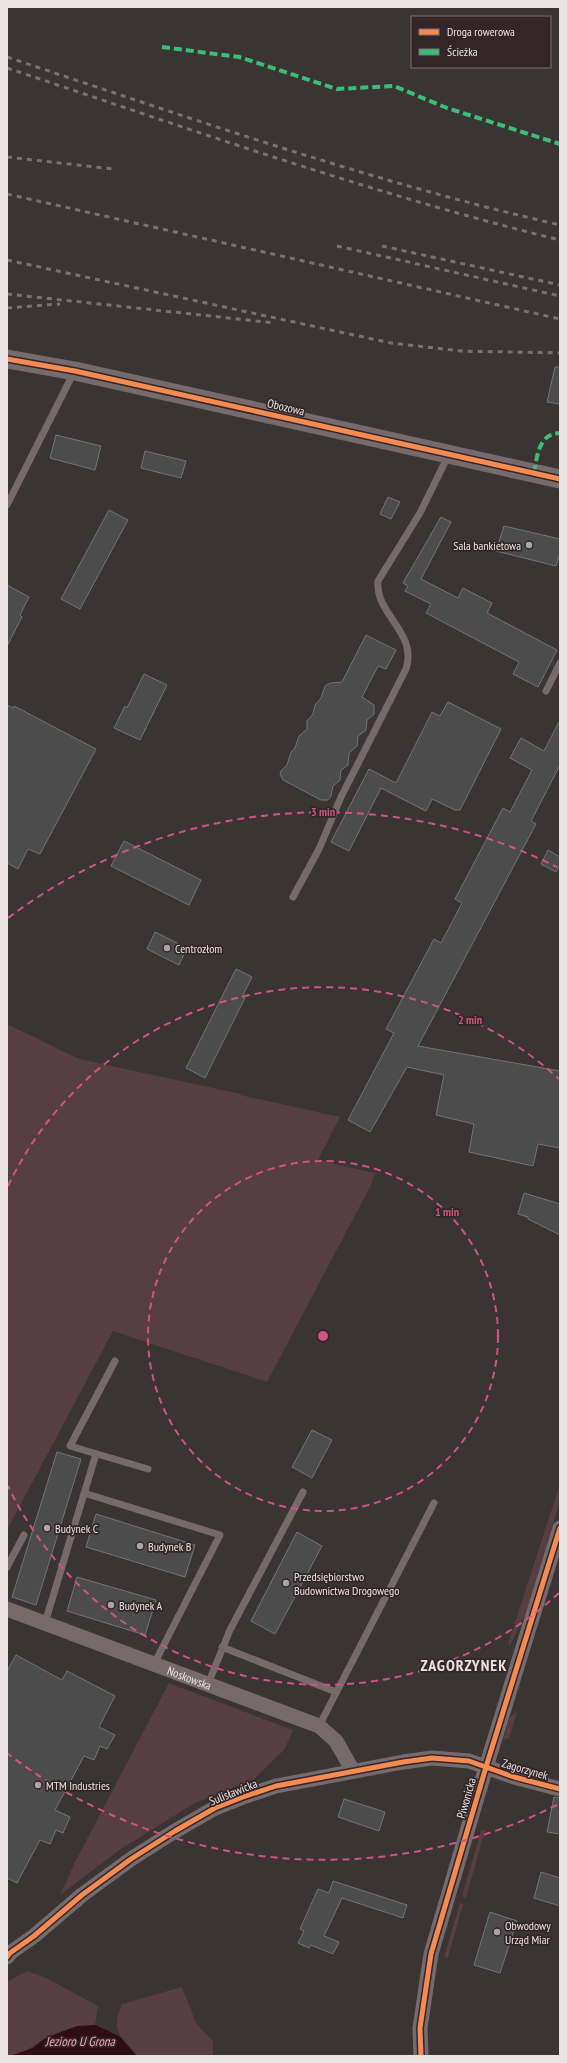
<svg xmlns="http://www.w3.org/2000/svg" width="567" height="2063" font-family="'PT Sans Narrow',sans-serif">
  <rect width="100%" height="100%" fill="#3a3434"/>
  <path fill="#573e42" d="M7 1024 79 1059 241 1094 240 1095 340 1117 318 1160 375 1173 371 1185 267 1382 113 1331 7 1530Z
    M560 1484V1501L526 1612 510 1645 508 1644Z
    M169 1683 293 1730 284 1750 254 1779 195 1803 121 1849 60 1895 75 1862Z
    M517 1712 509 1738 503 1740 510 1717Z
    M485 1830 466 1898 462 1896 481 1831Z
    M460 1903 463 1904 448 1958 444 1957Z
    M27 1971 46 1978 98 2006 95 2025C78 2026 59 2030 44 2039 32 2046 21 2056 7 2056V1982Z
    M182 1987 196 2023 213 2041V2056H137C121 2035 110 2032 122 2004Z"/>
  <path fill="#2f0c16" d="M95 2025 119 2036 137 2056H10L33 2048 44 2039 77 2026Z"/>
  <path fill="#4c4c4d" stroke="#737475" d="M555 367H560V404L547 402Z
    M56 435 101 446 95 470 50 458Z
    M145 451 186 461 181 478 141 468Z
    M388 497 400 502 391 519 380 514Z
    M109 510 128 520 80 609 61 599Z
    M441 517 451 522 421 579 458 598 463 588 492 603 487 613 557 650 538 687 513 674 519 662 426 613 431 604 405 591 408 586 403 583Z
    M504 526 560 539V553L556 566 496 551Z
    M7 585 29 597 20 615 22 617 7 646Z
    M366 635 396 650 386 669 378 666 362 697 374 705V714L367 720 366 730 358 736 357 746 349 753 348 765 341 770 340 780 333 786 331 796 328 800H321L283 780 280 774 281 771 287 765 291 752 295 748 299 736 307 729V721L313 714 315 705 321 698 325 686 330 683 342 682Z
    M144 674 167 685 140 740 114 728 125 706 127 708Z
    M448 702 501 729 460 810H455L432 799 426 811 381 788 349 851 331 842 369 769 396 783 432 712 440 716Z
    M7 705 13 708 14 706 96 749 40 854 28 849 18 869 7 863Z
    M560 720V765L531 821 536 824 418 1046 560 1071V1148L538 1144 533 1166 469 1152 474 1124 436 1115 444 1075 407 1067 370 1132 348 1120 394 1033 386 1029 434 939 441 943 462 903 455 899 503 808 510 812 532 770 510 758 521 738 544 751Z
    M124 841 201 880 189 905 111 866Z
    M548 850 560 857V865L556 872 541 864Z
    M155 932 187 948 179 965 147 949Z
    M236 969 252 977 242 997 245 998 205 1078 186 1068Z
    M524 1193 560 1204V1235L528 1219V1217L518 1214Z
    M312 1430 332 1440 312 1478 292 1467Z
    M57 1452 81 1459 36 1605 12 1597Z
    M96 1514 195 1545 185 1577 86 1547Z
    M297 1532 322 1546 275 1634 251 1621Z
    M77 1577 156 1600 145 1635 67 1611Z
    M16 1655 62 1680 67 1671 115 1696 99 1727 115 1735 107 1749 100 1746 94 1760 84 1756 55 1810 70 1817 63 1833 56 1830 50 1844 40 1840 17 1883 7 1878V1671Z
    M554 1797 560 1798V1834L547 1832Z
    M344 1799 385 1812 379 1831 338 1817Z
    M541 1872 560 1878V1906L534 1898Z
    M333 1881 407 1905 403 1918 342 1898 324 1936 339 1942 333 1954 311 1945 309 1948 298 1943 304 1931 300 1929 318 1889 329 1893Z
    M490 1912 517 1921 500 1973 474 1965Z"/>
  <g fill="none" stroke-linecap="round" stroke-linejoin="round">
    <path stroke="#776a6c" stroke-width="7" d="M7 505 74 372
      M546 691 560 663
      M293 897 319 849 341 797 406 669C418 632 375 615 378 581L420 513 448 456
      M115 1361 70 1446 148 1469
      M84 1493 220 1535 154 1664
      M7 1567 24 1535
      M45 1623 96 1454
      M222 1647 336 1692
      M208 1684 230 1630 303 1492
      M319 1726 434 1503"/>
    <g stroke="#776a6c" stroke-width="15">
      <path id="s1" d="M7 1609 319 1726 336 1741 353 1771"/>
      <path d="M7 1957 10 1953 34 1936 82 1895 131 1859 175 1831 215 1808 243 1797 276 1786 403 1762 432 1758 469 1761 514 1777 560 1789"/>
      <path d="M421 2056 420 2028 431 1954 486 1767 560 1528"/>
    </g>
    <path stroke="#776a6c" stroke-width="19" d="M7 359 75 371 560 479"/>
    <path stroke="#7b7173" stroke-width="3" stroke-dasharray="5 5" stroke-linecap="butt" d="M7 57C190 118 372 182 560 225
      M7 68C190 129 372 194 560 240
      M7 157 113 169
      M7 194 560 319
      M337 246 560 296
      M382 246 560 285
      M7 260 391 343 461 351 560 353
      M7 294 275 323
      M7 308 60 304"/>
    <path stroke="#3abd76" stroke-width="4" stroke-dasharray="8 4" stroke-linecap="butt" d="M162 47 239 57 337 89 394 86 447 108 560 144
      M534 473C537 456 539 433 560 433"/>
    <g stroke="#332628" stroke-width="8">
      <path id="cycleway" d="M7 359 75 371 560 479
        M7 1957 10 1953 34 1936 82 1895 131 1859 175 1831 215 1808 243 1797 276 1786 403 1762 432 1758 469 1761 514 1777 560 1789
        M421 2056 420 2028 431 1954 486 1767 560 1528"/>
    </g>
    <use href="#cycleway" stroke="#f68b52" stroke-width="5"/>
  </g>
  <g fill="none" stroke="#ce5484" stroke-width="2" stroke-dasharray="7 5">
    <circle cx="323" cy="1336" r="175"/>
    <path d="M559 1593A349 349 0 0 1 8 1486M8 1186A349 349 0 0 1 559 1079"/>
    <path d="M557 1805A524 524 0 0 1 8 1754M8 918A524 524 0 0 1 557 867"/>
  </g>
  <g fill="#aca4a5" stroke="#332628" stroke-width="1.5">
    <circle cx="529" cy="545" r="4"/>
    <circle cx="167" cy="948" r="4"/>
    <circle cx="47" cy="1528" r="4"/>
    <circle cx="140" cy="1546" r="4"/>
    <circle cx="286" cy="1583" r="4"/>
    <circle cx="111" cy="1605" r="4"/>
    <circle cx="38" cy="1785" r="4"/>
    <circle cx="497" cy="1932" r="4"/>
  </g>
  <g text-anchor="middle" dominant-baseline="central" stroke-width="3.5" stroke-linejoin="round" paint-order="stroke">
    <g font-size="12" fill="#eae1e2" stroke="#332628">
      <text transform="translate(286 407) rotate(13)">Obozowa</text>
      <text stroke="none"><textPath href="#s1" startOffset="195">Noskowska</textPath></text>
      <text transform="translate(525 1769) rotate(16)">Zagorzynek</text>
      <text transform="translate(233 1792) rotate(-22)">Sulisławicka</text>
      <text transform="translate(466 1798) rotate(-74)">Piwonicka</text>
    </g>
    <g font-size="12" fill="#eae1e2" stroke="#332628" text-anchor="start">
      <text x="521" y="545" text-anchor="end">Sala bankietowa</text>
      <text x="175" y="948">Centrozłom</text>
      <text x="55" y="1528">Budynek C</text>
      <text x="148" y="1546">Budynek B</text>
      <text x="294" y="1576">Przedsiębiorstwo<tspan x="294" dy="14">Budownictwa Drogowego</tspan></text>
      <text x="119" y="1605">Budynek A</text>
      <text x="46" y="1785">MTM Industries</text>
      <text x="505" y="1925">Obwodowy<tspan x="505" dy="14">Urząd Miar</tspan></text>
    </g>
    <g font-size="13" font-style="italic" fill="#f4a7b5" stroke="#332628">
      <text x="80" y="2041">Jezioro U Grona</text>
    </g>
    <g font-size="16" font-weight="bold" letter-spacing="1" fill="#eae1e2" stroke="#332628">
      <text x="464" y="1665">ZAGORZYNEK</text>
    </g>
  </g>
  <circle cx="323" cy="1336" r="6" fill="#ce5484" stroke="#332628" stroke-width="2"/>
  <g font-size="12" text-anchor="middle" font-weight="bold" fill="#ce5484" stroke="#332628" stroke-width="3.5" stroke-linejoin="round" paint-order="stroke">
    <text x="323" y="816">3 min</text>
    <text x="470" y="1024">2 min</text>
    <text x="447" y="1216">1 min</text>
  </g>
  <rect width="567" height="2063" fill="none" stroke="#eae1e2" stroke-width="16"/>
  <rect x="411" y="16" width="140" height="52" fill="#332628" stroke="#7c7172"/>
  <rect x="419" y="29" width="20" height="6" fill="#f68b52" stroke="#7c7172"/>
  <text x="447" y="36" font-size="12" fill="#eae1e2">Droga rowerowa</text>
  <rect x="419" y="49" width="20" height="6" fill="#3abd76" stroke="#7c7172"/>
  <text x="447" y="56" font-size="12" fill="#eae1e2">Ścieżka</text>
</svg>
